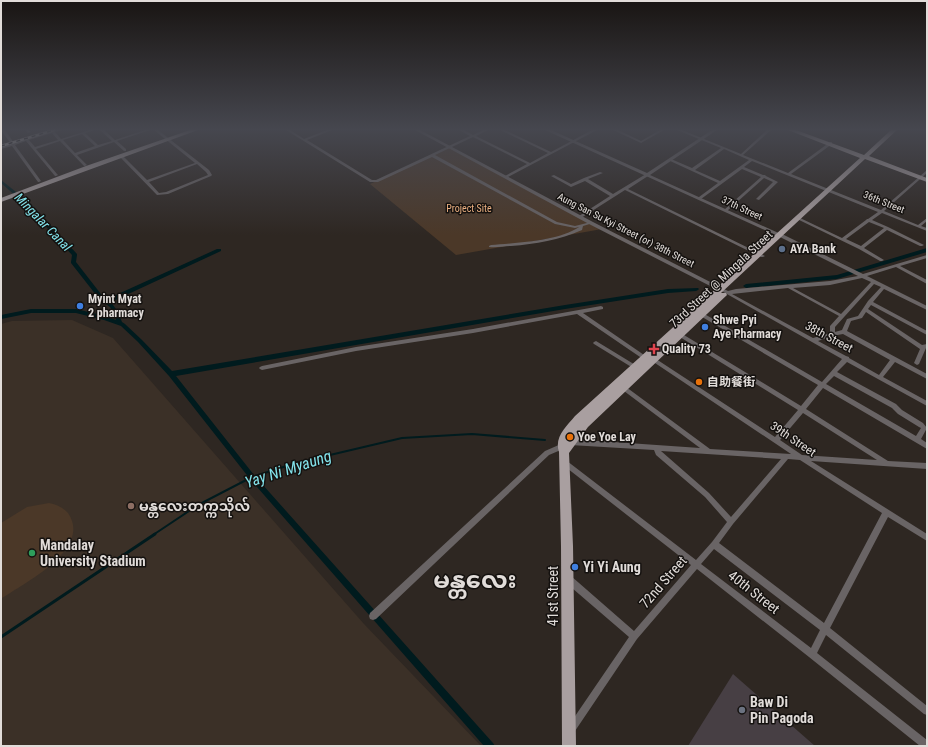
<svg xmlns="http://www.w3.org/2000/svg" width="928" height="747" font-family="'Roboto Condensed','Noto Sans SC','Noto Sans Myanmar',sans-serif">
  <rect width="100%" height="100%" fill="#2e2722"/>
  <path fill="#3b3027" d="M72 320 113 338 364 624 481 746H1V324L12 321Z"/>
  <path fill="#4b3828" d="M450 147 602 229 456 255 370 184Z
    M49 503C59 505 69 510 72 521 83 554 23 584 1 599V523L27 507Z"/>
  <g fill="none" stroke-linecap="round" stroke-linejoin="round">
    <path stroke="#001b1e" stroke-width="2" d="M153 535 198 505 252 477 296 463 402 438 472 434 545 440"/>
    <path stroke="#001b1e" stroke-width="3" d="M1 637 155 534"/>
    <path fill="#001b1e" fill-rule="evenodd" d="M1 180 30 203 77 254V255L76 262 104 298 107 299 217 249H221V251L111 302 118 312 122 322 125 324 142 340 172 371 565 305 668 289 698 288 699 289 698 290 696 291 668 293 565 309 176 376 254 475 493 743 495 746H484L250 479 169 376 138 342 121 326 104 320 76 313H31L1 319V315L31 309H76L105 316 116 320 113 312 110 307 100 300 71 263V262L72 255 26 205 1 183Z
      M927 248V252L837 279 746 288 743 286 746 284 837 275Z"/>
  </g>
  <path fill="#473f44" d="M733 674 815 746H688Z"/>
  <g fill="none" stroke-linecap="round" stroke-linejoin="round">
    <path fill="#696465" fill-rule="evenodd" d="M1 130H5L14 143 57 130H62L55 132 61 139 90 130H95L85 133 98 145 112 141 100 130H104L115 140 145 130H150L117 141 126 149V151H124L114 142 77 155 87 165 85 166H84L60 141 36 149 57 174 58 175 56 176H55L26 141 15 145 41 181 39 182H38L12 146 1 149V147L11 144ZM52 133 58 140 35 147 29 140ZM82 134 95 146 75 153 63 140Z
      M25 130H29L31 132 28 133Z
      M154 130H158L209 170 212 175 211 176 168 194 157 195 120 157V155H122L147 180 195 163ZM197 164 206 172 208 175 166 192 159 193 149 182Z
      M286 130H290L304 139 327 130H332L307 140 372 180H376L470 136 459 130H464L473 135 483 130H488L476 136 530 163 548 153 500 130H505L551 152 592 130H597L506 178H505V176L527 164 473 137 435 155 557 222 575 226 591 222 593 223 583 226 582 230C559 240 536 244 511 246 504 246 497 248 489 247V246L491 245C515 243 559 241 579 227L575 228 555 224 432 157 378 182H370Z
      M613 130H618L641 141 660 130H664L641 143Z
      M677 130H682L741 154 767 130H771L743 155 788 173 830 142H832V144L791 174 881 210 927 170V173L884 211 918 225 927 218V221L921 226 927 228V231L882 213 872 220 888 227 924 245 922 246H920L887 230 864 248 884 260 882 261H880L859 249 795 218 797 217H798L842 238 866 220 867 219H868L878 212 752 161 744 167 763 175H765L766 176 778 182 759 200 756 199 773 182 764 178 727 211H725L724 210 761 177 742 169 701 199H699V197L718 183 668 160 671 159 692 168 721 148ZM724 149 749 160 720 181 695 170ZM869 222 884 228 861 246 846 239Z
      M600 172 603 173 588 179 613 194 646 174H648V176L628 189 765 256 763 257H761L625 190 581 218H579V216L610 196 585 181 571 187 551 176 554 175 571 184 584 178Z
      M778 234H782L863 274 927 255V258L900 266 927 280V284L896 267 867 276 927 306V310L884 289 873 302 927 331V335L871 305 868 309 922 345 927 344V348H926L919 364 917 365 914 363 920 349 866 312 862 318 851 321 847 331 927 374V379L895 362 883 377 927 401V406L847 362 837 372 896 404 902 410 923 423 927 428 921 439 927 443V449L823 388 806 409 888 461 927 463V469L811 461 927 534V541L888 517 830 628 927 706V715L924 714 826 635 817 653 927 740V746H920L809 657 697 569 637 639 575 731 572 732 569 731 568 728 569 725 629 637 565 582 564 579 565 576 568 575 571 576 634 631 691 565 563 465 562 463 563 461 565 460 567 461 696 560 712 542 727 522 705 497 656 455 654 450 570 445 568 444 567 442 568 440 570 439 700 448 620 388 619 386 620 384H622L710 449 791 454 649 359 648 358 651 356 653 357 775 437 798 410 675 334 674 333 675 332H679L801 406 818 385 697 314V312H701L822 382 842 359 718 289 720 287 728 291 736 289 830 281 858 276 778 236ZM862 278 871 282 841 314 793 288 830 285ZM874 284 881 287 868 301 858 316 847 319 842 330 835 332V327ZM788 288 839 316 830 326V333L813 338 732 294ZM843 334 890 360 879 375 849 358V357L846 356 818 341 832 336ZM834 376 892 408 898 414 919 427 921 428 916 436 826 384ZM803 413 877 460 802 455 780 440ZM661 451 781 459 731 517 709 493ZM788 459 800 460 882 513 824 623 719 543 733 524ZM714 549 820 630 811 648 701 564Z
      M601 306 603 307V309L583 313 647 357 648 358 647 359H643L577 314 473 333 356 351 262 370 260 369 259 368 260 367 262 366 356 347 473 329Z
      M596 341 637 366 638 367 637 368H633L594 344 593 343 594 342Z
      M561 444 563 445 564 447 563 449 549 455 376 619 373 620 370 619 369 616 370 613 545 451Z"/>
    <path fill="#696465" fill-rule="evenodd" d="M415 130H420L593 222 722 288 723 289 720 291 718 290 589 224Z
      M545 130H551L647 173 712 130H717L650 175 783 235 780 237 778 236Z"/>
    <path fill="#a99fa0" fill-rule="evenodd" d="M190 130H198L1 202V198L86 166Z
      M788 130H796L864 155 891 130H897L869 156 927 178V182L865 159 721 293H726L727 295 588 427 569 453 573 546 576 746H562L561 546 559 452C554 437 566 427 575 416L860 158Z"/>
    <g stroke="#cec9c6" stroke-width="2.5">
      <path id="rail" d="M1 146 54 130"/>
    </g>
    <use href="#rail" stroke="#14110f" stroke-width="1.5" stroke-dasharray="4" stroke-linecap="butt"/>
  </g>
  <linearGradient id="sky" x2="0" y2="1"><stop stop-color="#191513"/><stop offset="0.55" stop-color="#46474f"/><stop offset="1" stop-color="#46474f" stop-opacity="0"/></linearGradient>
  <rect width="928" height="235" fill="url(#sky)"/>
  <circle fill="#5c6f8a" stroke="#14110f" stroke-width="1.5" cx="782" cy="249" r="4"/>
  <g fill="#3f7fe0" stroke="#14110f" stroke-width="1.5">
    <circle cx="80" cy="306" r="4"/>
    <circle cx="705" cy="327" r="4"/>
    <circle cx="575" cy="567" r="4"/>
  </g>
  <path fill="#e0444e" stroke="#14110f" stroke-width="1.5" d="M652 343h4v4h4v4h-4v4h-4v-4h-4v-4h4z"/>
  <g fill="#e8710a" stroke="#14110f" stroke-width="1.5">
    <circle cx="699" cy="382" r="4"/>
    <circle cx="570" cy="437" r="4"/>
  </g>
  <circle fill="#8d6e63" stroke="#14110f" stroke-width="1.5" cx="131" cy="506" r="4"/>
  <circle fill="#2e9e5b" stroke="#14110f" stroke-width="1.5" cx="32" cy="553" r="4"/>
  <circle fill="#6b7280" stroke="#14110f" stroke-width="1.5" cx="742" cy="710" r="4"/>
  <g text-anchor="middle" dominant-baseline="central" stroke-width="3" stroke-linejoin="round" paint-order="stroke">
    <g font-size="10" fill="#e1dcd9" stroke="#14110f">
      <text transform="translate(884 202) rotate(22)">36th Street</text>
      <text transform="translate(742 208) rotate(25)">37th Street</text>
      <text transform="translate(626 230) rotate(27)">Aung San Su Kyi Street (or) 38th Street</text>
    </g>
    <g font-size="10" fill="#ebb082" stroke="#14110f">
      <text x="469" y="208">Project Site</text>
    </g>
    <g font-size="12" font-weight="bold" fill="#e1dcd9" stroke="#14110f" text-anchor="start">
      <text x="790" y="249">AYA Bank</text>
      <text x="88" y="299">Myint Myat<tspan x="88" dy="14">2 pharmacy</tspan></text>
      <text x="713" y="320">Shwe Pyi<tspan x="713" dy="14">Aye Pharmacy</tspan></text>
      <text x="662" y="349">Quality 73</text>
      <text x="707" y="382">自助餐街</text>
      <text x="578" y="437">Yoe Yoe Lay</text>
    </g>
    <g font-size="12" fill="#e1dcd9" stroke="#14110f">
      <text transform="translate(721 279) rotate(-43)">73rd Street @ Mingala Street</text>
      <text transform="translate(829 337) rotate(28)">38th Street</text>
      <text transform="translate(793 439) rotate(34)">39th Street</text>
    </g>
    <g font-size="13" font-style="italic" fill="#83e3eb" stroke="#14110f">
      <text transform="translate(43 222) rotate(46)">Mingalar Canal</text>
    </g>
    <g font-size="14" font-weight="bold" fill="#e1dcd9" stroke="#14110f" text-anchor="start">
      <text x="139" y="506">မန္တလေးတက္ကသိုလ်</text>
      <text x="40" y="545">Mandalay<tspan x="40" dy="16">University Stadium</tspan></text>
      <text x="583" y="567">Yi Yi Aung</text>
      <text x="750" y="702">Baw Di<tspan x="750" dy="16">Pin Pagoda</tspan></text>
    </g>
    <g font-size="14" fill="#e1dcd9" stroke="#14110f">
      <text transform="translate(663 582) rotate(-49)">72nd Street</text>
      <text transform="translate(754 592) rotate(38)">40th Street</text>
      <text transform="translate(553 596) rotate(-90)">41st Street</text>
    </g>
    <g font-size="16" font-style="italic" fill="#83e3eb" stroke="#14110f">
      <text transform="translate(288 469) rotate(-18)">Yay Ni Myaung</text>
    </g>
    <g font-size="24" font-weight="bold" fill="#e1dcd9" stroke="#14110f">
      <text x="475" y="580">မန္တလေး</text>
    </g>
  </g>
  <rect width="928" height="747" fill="none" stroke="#e1dcd9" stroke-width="4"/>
</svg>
